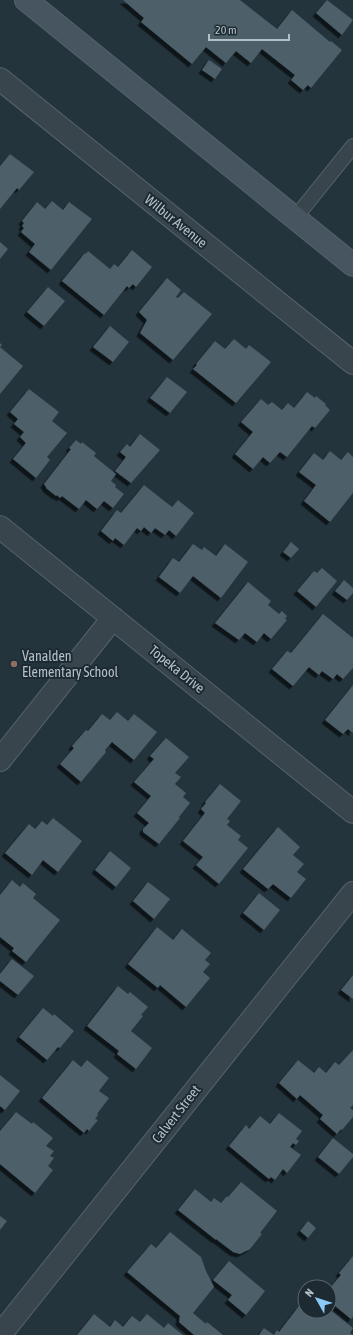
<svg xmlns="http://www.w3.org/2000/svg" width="353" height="1335" font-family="'Asap Condensed',sans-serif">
  <defs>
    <filter id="shadow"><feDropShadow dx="-3.5" dy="3.5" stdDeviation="0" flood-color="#0009"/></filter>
  </defs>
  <rect width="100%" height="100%" fill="#24343d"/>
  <path fill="#4d5e68" filter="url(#shadow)" d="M123 0H240L277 29 292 10 330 42 331 41 342 50 311 88 308 85 303 90 291 80 295 75 262 49 251 63 236 51 226 63 206 47 192 64 141 22 144 18Z
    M327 0 353 20 342 35 316 13Z
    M209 60 222 69 215 79 202 70Z
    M10 154 34 172 19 190 17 188 0 209V166Z
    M52 201 63 210 69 202 92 219 51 270 29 252 35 244 21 232 24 228 22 226 24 223 22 221 37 202 45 209Z
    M0 242 8 249 0 259Z
    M132 250 152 267 136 287 133 284 129 288 127 286 104 315 62 281 85 253 86 254 88 251 110 269 114 264 118 267Z
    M167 278 181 290 176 297 178 298 184 292 212 314 173 360 140 333 147 320 139 312Z
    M48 287 65 301 44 326 27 312Z
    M110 326 129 342 113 362 93 347Z
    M234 339 246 349 249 345 271 362 236 403 193 369 197 365 196 364 215 341 225 349Z
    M0 343 2 345 0 347 23 366 0 394Z
    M167 377 187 392 170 413 150 398Z
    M29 389 59 412 52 421 67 433 47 457 50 460 36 478 13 459 26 443 20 437 24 432 14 424 18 419 10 412Z
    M307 392 315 398 316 396 326 404 325 405 330 410 315 428 312 426 287 457 280 452 270 463 263 457 253 469 235 454 253 432 241 422 261 399 268 405 272 402 282 410 288 403 294 408Z
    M140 434 160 450 131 483 115 471 126 457 120 452 127 444 130 447Z
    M76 440 81 444 82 442 96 453 94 456 116 474 111 481 116 485 115 487 124 494 113 508 104 501 97 509 86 500 79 509 62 496 60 498 57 495 56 496 46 488V487L44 484 71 449 69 448Z
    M330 451 341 460 348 452 353 457V493L330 522 304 501 316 485 299 472 314 453 323 460Z
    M144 485 172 507 178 500 194 513 176 536 169 530 165 535 155 528 151 533 144 527 141 531 137 528 124 545 115 538 113 541 101 531 117 510 121 513Z
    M291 542 299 549 291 558 283 552Z
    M193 544 202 550 204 547 216 556 225 544 248 562 221 598 193 576 180 593 159 577 173 558 179 562Z
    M322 568 337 581 316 607 297 591 314 571 317 573Z
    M344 580 353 588V593L347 600 335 591Z
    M248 582 271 601 268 605 279 614 282 611 287 616 285 619 287 620 271 639 264 633 257 642 245 633 239 640 215 623Z
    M323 614 353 638V668L343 679 337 674 333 679 322 671 319 675 309 667 293 686 272 669 287 651 291 653Z
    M353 685V733L348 729 343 734 325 720Z
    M117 712 128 721 134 714 157 732 134 760 112 742 105 750 106 752 81 782 60 764 74 748 72 746 86 730 88 731 102 714 110 720Z
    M166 738 189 757 175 773 181 777 175 784 186 793 183 797 190 803 179 817 180 818 159 844 143 832V829L149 823 137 813 151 796 134 782 154 759 150 756Z
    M220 784 241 801 227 819 230 821 227 825 241 836 238 840 248 848 219 884 196 865 203 857 183 841 205 813 201 809 206 803 205 802Z
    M53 818 82 841 58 872 43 860 32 875 5 853 29 824 35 829 42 821 47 825Z
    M278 827 300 847 293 855 304 864 297 872 306 879 291 898 273 884 268 889 243 869Z
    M110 851 131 868 116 887 95 870Z
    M12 880 20 887 23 883 36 894 33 898 60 920 26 962 12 951 14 948 0 937V895Z
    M148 882 170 899 154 919 133 901Z
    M259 893 280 910 264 930 243 913Z
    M157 927 173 940 182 929 211 953 205 960 210 964 203 972 210 978 186 1007 160 985 158 988 128 964Z
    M12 959 34 976 18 995 0 981V974Z
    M353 975V999L341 990Z
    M118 986 128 994 130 992 148 1007 141 1015 143 1016 131 1031 152 1048 136 1069 117 1054 119 1051 87 1026Z
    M43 1008 53 1016 54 1014 74 1031 60 1048 58 1047 47 1060 19 1037Z
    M353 1050V1105L350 1108 353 1110V1117L342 1130 341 1129 337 1134 320 1119 323 1115 300 1095 297 1099 279 1083 298 1060 314 1073 319 1067 326 1073 335 1062 339 1065Z
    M73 1060 81 1067 87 1060 109 1078 99 1091 109 1098 97 1114 98 1115 95 1119 98 1120 89 1131 87 1129 84 1133 42 1098Z
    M0 1075 20 1091 5 1110 0 1106Z
    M16 1112 32 1124 33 1122 53 1138 46 1146 54 1151 50 1156 54 1158 48 1166 53 1170 35 1193 0 1164V1131Z
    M279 1113 302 1131 296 1139 299 1141 296 1145 293 1143 290 1147 301 1155 287 1173 283 1169 275 1180 271 1177 269 1179 229 1146 246 1125 249 1129 260 1116 270 1124Z
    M333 1138 353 1154V1157L339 1174 318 1157Z
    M241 1182 277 1211 260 1233 262 1234 250 1249 240 1254 233 1252 216 1239V1240L178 1210 195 1189 211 1202 214 1198 221 1203 227 1196 228 1197Z
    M0 1216 7 1221 0 1230Z
    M308 1221 316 1228 308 1238 300 1231Z
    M170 1232 201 1257 206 1271 214 1287 193 1313 206 1324 207 1322 223 1335H194L179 1322 180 1316 127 1272 151 1244 156 1248Z
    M353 1256V1317L351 1319 329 1301V1289L341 1275 339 1273Z
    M229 1261 265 1291 246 1315 228 1300 232 1295 213 1280Z
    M299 1306 315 1318 319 1313 321 1315 324 1311H329V1309L353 1328 350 1333 353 1335H274L277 1330 279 1332Z
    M94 1314 110 1327 115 1320 123 1327 132 1316 140 1322 147 1314 164 1328 168 1323 183 1335H77Z
    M264 1328 274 1335H259Z"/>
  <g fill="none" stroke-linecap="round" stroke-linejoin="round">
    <g stroke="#56636b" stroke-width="16">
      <path id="lane" d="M295 218 353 146"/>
    </g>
    <g stroke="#56636b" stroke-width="24">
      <path id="street" d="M0 79 353 363
        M0 527 353 812
        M0 760 113 618
        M0 1335 353 893"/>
    </g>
    <g stroke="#56636b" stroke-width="24">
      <path id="secondary" d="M26 0 353 265"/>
    </g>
    <use href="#lane" stroke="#38454d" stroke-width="14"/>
    <use href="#street" stroke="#38454d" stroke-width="22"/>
    <use href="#secondary" stroke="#465560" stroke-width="22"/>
  </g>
  <circle fill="#8d6e63" stroke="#1d2a32" stroke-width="1.5" cx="14" cy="664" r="4"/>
  <g text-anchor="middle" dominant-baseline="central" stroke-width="4" stroke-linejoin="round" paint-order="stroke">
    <g font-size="14" fill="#b4c0c8" stroke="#1d2a32">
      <text transform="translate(176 221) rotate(39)">Wilbur Avenue</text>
      <text transform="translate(177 669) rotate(39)">Topeka Drive</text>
      <text transform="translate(176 1114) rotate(-52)">Calvert Street</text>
    </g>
    <g font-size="14" fill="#b4c0c8" stroke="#1d2a32" text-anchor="start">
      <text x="22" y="656">Vanalden<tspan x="22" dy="16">Elementary School</tspan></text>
    </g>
  </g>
  <g transform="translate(317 1299) rotate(309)"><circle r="19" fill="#1d2a32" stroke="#59666e"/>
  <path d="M0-3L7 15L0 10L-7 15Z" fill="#8bcaf6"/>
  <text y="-6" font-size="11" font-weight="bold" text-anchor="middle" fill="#b4c0c8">N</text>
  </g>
  <path d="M209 34v6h80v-6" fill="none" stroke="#b4c0c8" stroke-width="2"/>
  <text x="215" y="34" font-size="12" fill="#b4c0c8" stroke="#1d2a32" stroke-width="3" paint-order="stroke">20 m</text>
</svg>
